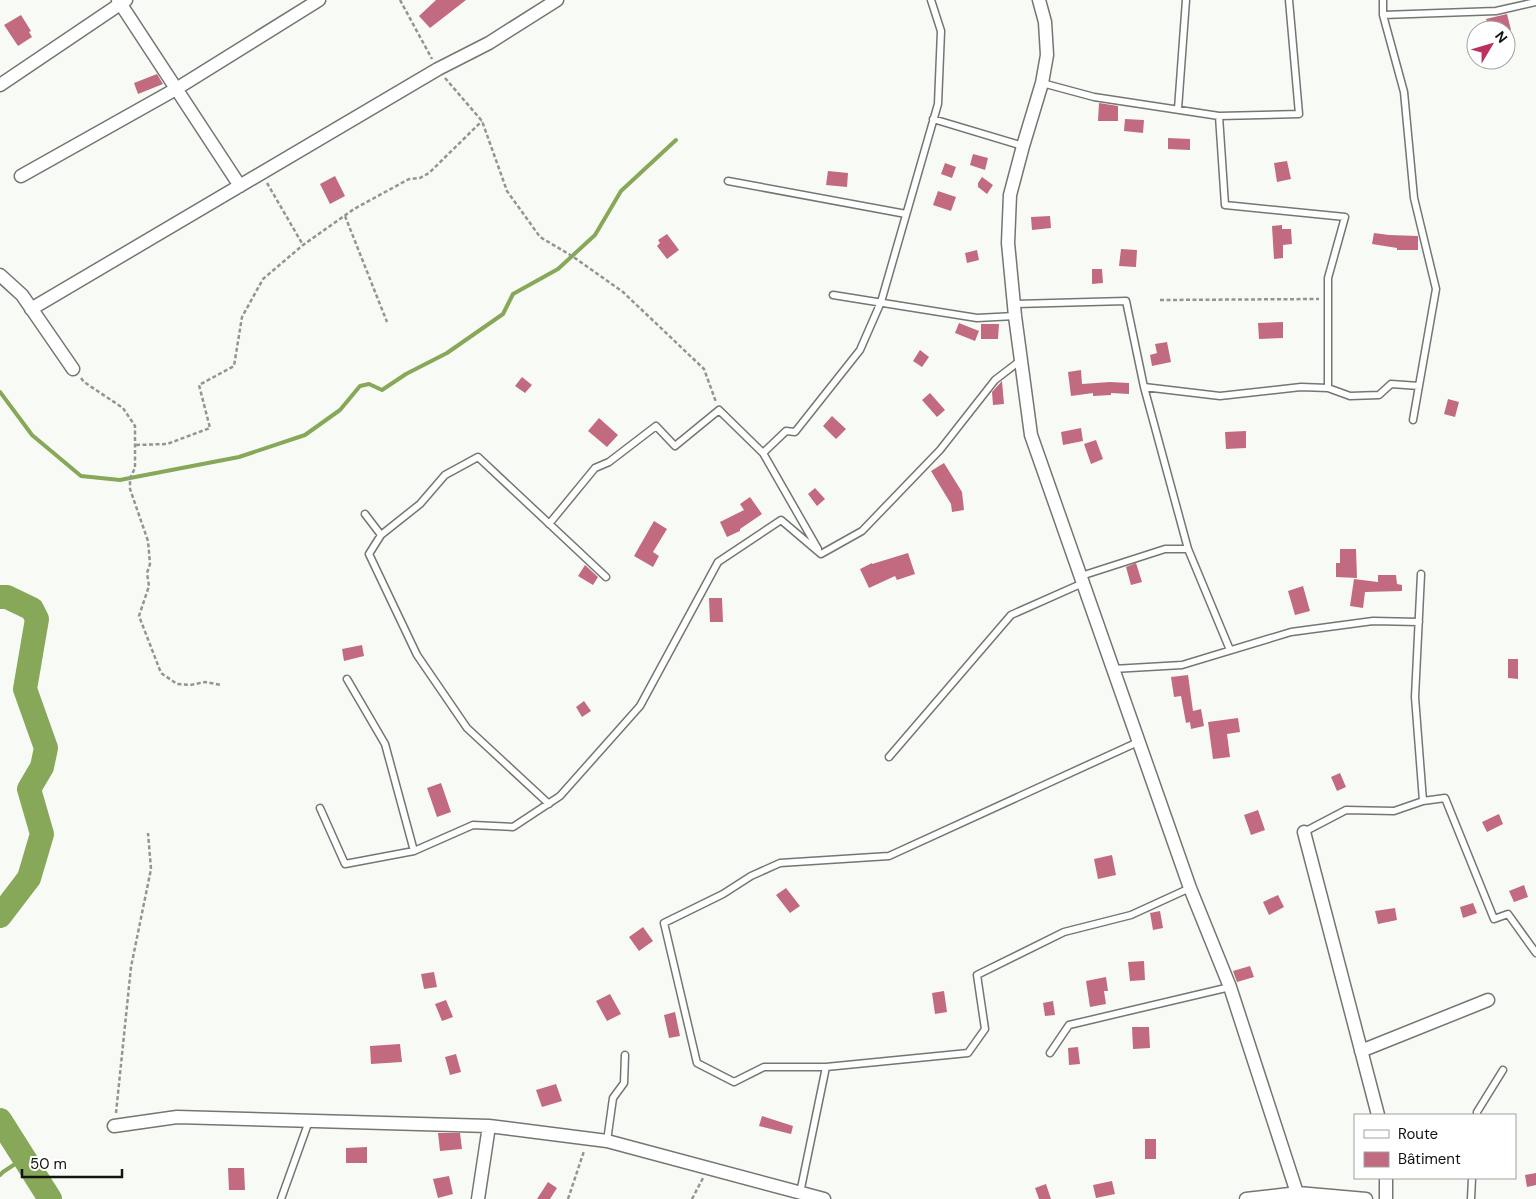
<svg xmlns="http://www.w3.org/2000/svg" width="1536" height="1199" font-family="'DM Sans',sans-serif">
  <rect width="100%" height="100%" fill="#f8fbf5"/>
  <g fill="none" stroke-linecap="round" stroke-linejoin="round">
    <path stroke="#87a858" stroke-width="4" d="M0 392 32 435 81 476 120 480 130 478 239 457 305 435 340 410 360 386 369 384 382 390 406 374 447 353 503 314 513 294 558 269 595 235 621 191 676 140
      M0 1175 3 1172 24 1158"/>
    <path stroke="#87a858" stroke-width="24" d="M0 597H7L32 609 37 619 25 689 46 748 42 767 29 789 42 834 29 878 0 916
      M0 1120 50 1199"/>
  </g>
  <path fill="#c26a80" d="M436 0H466L430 28 419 16Z
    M1507 14 1511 30H1490L1486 19Z
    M21 15 31 31 29 32 32 37 18 46 4 25Z
    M157 74 163 84 138 94 134 83Z
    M1099 103 1118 106V121H1098Z
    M1125 119 1144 120 1143 133 1124 131Z
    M1168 138 1190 139V150L1168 149Z
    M973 154 988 158 985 170 970 165Z
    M1287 161 1291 179 1277 182 1274 163Z
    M945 163 956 167 952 178 941 174Z
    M828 171 848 173 847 187 826 185Z
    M335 176 345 196 330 204 320 184Z
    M982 177 993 185 987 194 978 187V183Z
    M938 191 956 197 951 211 933 205Z
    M1050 216 1051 228 1032 230 1031 217Z
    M1282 225V229H1291L1292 244 1283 245V258L1274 259 1272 226Z
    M1374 233 1389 235 1418 236V250H1397V248L1372 244Z
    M667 234 679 250 667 259 657 246 660 243 658 240Z
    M1121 249 1137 250 1136 267 1119 266Z
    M977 250 979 260 967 263 965 253Z
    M1092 269H1102L1103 283 1092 284Z
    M1283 322V338L1259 339 1258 323Z
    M959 323 979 331 975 341 955 333Z
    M981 324H999L998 339H981Z
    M1167 342 1171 362 1152 366 1150 355 1157 353 1155 344Z
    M920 350 929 357 922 367 913 361Z
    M1081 370 1082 384 1110 382 1129 383V394L1111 393V395L1093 396V393L1071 396 1068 372Z
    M522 377 532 385 525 393 515 386Z
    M1002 381 1004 404 993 405 992 392Z
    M930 393 945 410 937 417 922 400Z
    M1448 399 1459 402 1455 417 1444 414Z
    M832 416 846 429 836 439 823 426Z
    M599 418 618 435 607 447 588 431Z
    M1081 428 1083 441 1063 445 1061 432Z
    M1246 431V448L1226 449 1225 432Z
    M1096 440 1103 459 1091 464 1084 444Z
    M944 463 962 492 964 510 952 512 951 504 931 471Z
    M815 488 825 499 817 506 808 494Z
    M750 497 762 514 740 529V531L727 537 720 522 744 510 740 504Z
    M654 521 667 529 653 552 659 556 653 567 634 556Z
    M1340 549H1356L1357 578 1336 577V563H1340Z
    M908 553 915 574 897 580 895 576 869 588 860 569 872 563V564Z
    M1136 563 1142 582 1131 585 1126 567Z
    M585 565 598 577 593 585 578 576Z
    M1378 575H1396L1397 584 1402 585V591L1365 592 1363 608 1350 606 1354 579 1378 582Z
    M1303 586 1310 611 1295 615 1288 591Z
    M709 598H722L723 622H710Z
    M362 645 364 656 344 661 342 649Z
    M1508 659H1518V679L1508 678Z
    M1188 675 1193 711 1201 709 1204 726 1191 729 1190 722 1186 723 1181 696 1174 697 1171 677Z
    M584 701 591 711 582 717 576 707Z
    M1238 718 1240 732 1227 734 1230 757 1213 759 1208 722Z
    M1340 773 1346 787 1337 791 1331 777Z
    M441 783 451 812 437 817 427 788Z
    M1258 810 1265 830 1251 835 1244 815Z
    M1499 814 1503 824 1487 832 1482 822Z
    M1112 855 1116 875 1098 879 1094 859Z
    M1524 885 1528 897 1514 902 1509 891Z
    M786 888 800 906 790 913 776 895Z
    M1278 895 1284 907 1269 915 1263 902Z
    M1473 903 1477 913 1463 918 1460 907Z
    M1395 908 1397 920 1378 924 1375 911Z
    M1160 911 1163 928 1153 930 1150 913Z
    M643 927 653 941 639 951 629 937Z
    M1144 961 1145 980 1130 981 1128 962Z
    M1250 966 1254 977 1237 982 1233 971Z
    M434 972 437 987 424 989 421 974Z
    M1106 977 1108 991H1104L1106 1004 1090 1007 1086 981Z
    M944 991 947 1012 935 1014 932 993Z
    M610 994 621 1014 607 1021 596 1001Z
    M446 1000 453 1017 442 1021 435 1004Z
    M1053 1001 1055 1015 1045 1016 1043 1003Z
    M675 1012 680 1036 669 1038 664 1015Z
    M1132 1027H1149L1150 1048 1133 1049Z
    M400 1044 402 1062 371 1064 370 1046Z
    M1078 1047 1080 1064 1069 1065 1068 1048Z
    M456 1054 461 1072 450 1075 445 1057Z
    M556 1084 562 1101 542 1107 536 1090Z
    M762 1116 793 1126 791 1134 759 1126Z
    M438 1133H460L462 1149 440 1151Z
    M1145 1139H1156V1159H1145Z
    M367 1147V1163H346V1148Z
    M228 1168H244L245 1190H229Z
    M1536 1173V1185L1527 1187 1525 1175Z
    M449 1176 453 1194 438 1198 433 1179Z
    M1112 1181 1115 1194 1096 1198 1093 1185Z
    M548 1182 557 1188 550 1199H537Z
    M1046 1184 1051 1199H1039L1035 1188Z"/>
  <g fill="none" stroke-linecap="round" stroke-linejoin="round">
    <g stroke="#747671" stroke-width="9">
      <path id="service" d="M1383 0V15L1496 11 1536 2
        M1383 15 1404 92 1414 198 1436 289 1413 420
        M1042 83 1094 97 1219 116 1299 114 1289 0
        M1178 109 1186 0
        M933 119 1023 146
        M728 181 906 214
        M833 295 977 318 1015 316
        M1013 304 1126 301 1144 387 1220 396 1301 387 1328 388V278L1345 217 1225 205 1219 116
        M1144 387 1188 549 1230 650
        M1328 388 1350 396 1379 395 1391 384 1419 386
        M763 453 786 431 795 432 860 350 881 302 938 104 941 31 931 0
        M365 514 381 535 369 554 417 655 467 728 549 804
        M549 524 595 468 609 462 656 426 675 446 719 410 763 453 818 549
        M381 535 420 504 445 475 478 457 606 577
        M1421 574 1415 697 1423 801 1445 798 1494 919 1508 914 1536 953
        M1081 576 1165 549H1188
        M1113 669 1182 665 1291 632 1373 621 1419 622
        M347 679 385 744 414 851 473 825 513 827 560 796 640 706 718 562 781 520 821 554 862 531 940 450 995 380 1021 360
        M889 757 1011 615 1083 583
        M320 808 345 864 414 851
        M1304 832 1346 810 1394 811 1423 801
        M1050 1053 1069 1025 1230 987
        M826 1067H764L734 1082 697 1063 664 923 723 894 751 876 780 863 889 856 1138 742
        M1477 1115V1112L1503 1070
        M607 1141 613 1098 624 1083 625 1055
        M800 1193 826 1067 968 1053 985 1029 977 975 1064 932 1131 915 1190 888
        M281 1199 309 1121
        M1471 1199 1472 1178"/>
    </g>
    <g stroke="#747671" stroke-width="15">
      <path id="minor" d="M118 0 240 186
        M1039 0 1045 22 1047 55 1042 83 1023 146 1010 195 1008 243 1015 316 1031 435 1190 888 1230 987 1299 1199
        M0 85 126 0
        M21 176 176 89 319 0
        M0 275 22 295 73 369
        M31 309 438 69 489 43 557 0
        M1304 832 1378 1115
        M1361 1051 1488 1000
        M114 1126 177 1117 489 1126 607 1141 824 1199
        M1386 1178V1199
        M478 1199 489 1126
        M1246 1199 1298 1193 1366 1199"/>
    </g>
    <path stroke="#939591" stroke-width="2.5" stroke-dasharray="4 2.5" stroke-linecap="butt" d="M400 0 432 59
      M445 78 482 121 507 191 540 237 572 256 623 292 704 369 716 402
      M267 183 303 245
      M345 216 387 322
      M1160 300 1319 299
      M81 378 84 382 123 408 135 426V468L130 478V489L148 541 150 564 147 573 149 586 139 616 161 673 177 684 190 685 205 682 221 685
      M136 445 167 444 210 428 199 385 234 366 242 317 263 279 303 245 354 209 409 179 420 178 429 173 482 121
      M116 1113 131 967 151 869 148 833
      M568 1199 584 1151
      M692 1199 703 1178"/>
    <use href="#service" stroke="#fff" stroke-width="6"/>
    <use href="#minor" stroke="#fff" stroke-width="12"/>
  </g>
  <rect x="1354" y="1114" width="162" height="65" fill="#ffffff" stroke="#a0a1a0"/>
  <rect x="1364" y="1130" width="25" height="8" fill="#ffffff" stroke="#a0a1a0"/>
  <text x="1398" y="1139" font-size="15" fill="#121311">Route</text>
  <rect x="1364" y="1152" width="25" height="15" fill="#c26a80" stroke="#a0a1a0"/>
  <text x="1398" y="1164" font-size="15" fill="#121311">Bâtiment</text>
  <g transform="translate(1491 45) rotate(52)"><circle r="24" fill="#ffffff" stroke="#a0a1a0"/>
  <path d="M0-4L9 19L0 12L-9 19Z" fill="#bc2f60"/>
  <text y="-8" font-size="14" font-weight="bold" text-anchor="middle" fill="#121311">N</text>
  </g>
  <path d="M22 1169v8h100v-8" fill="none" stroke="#121311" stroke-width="2.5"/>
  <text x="30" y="1169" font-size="15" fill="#121311" stroke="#ffffff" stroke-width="4" paint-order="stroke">50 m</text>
</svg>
